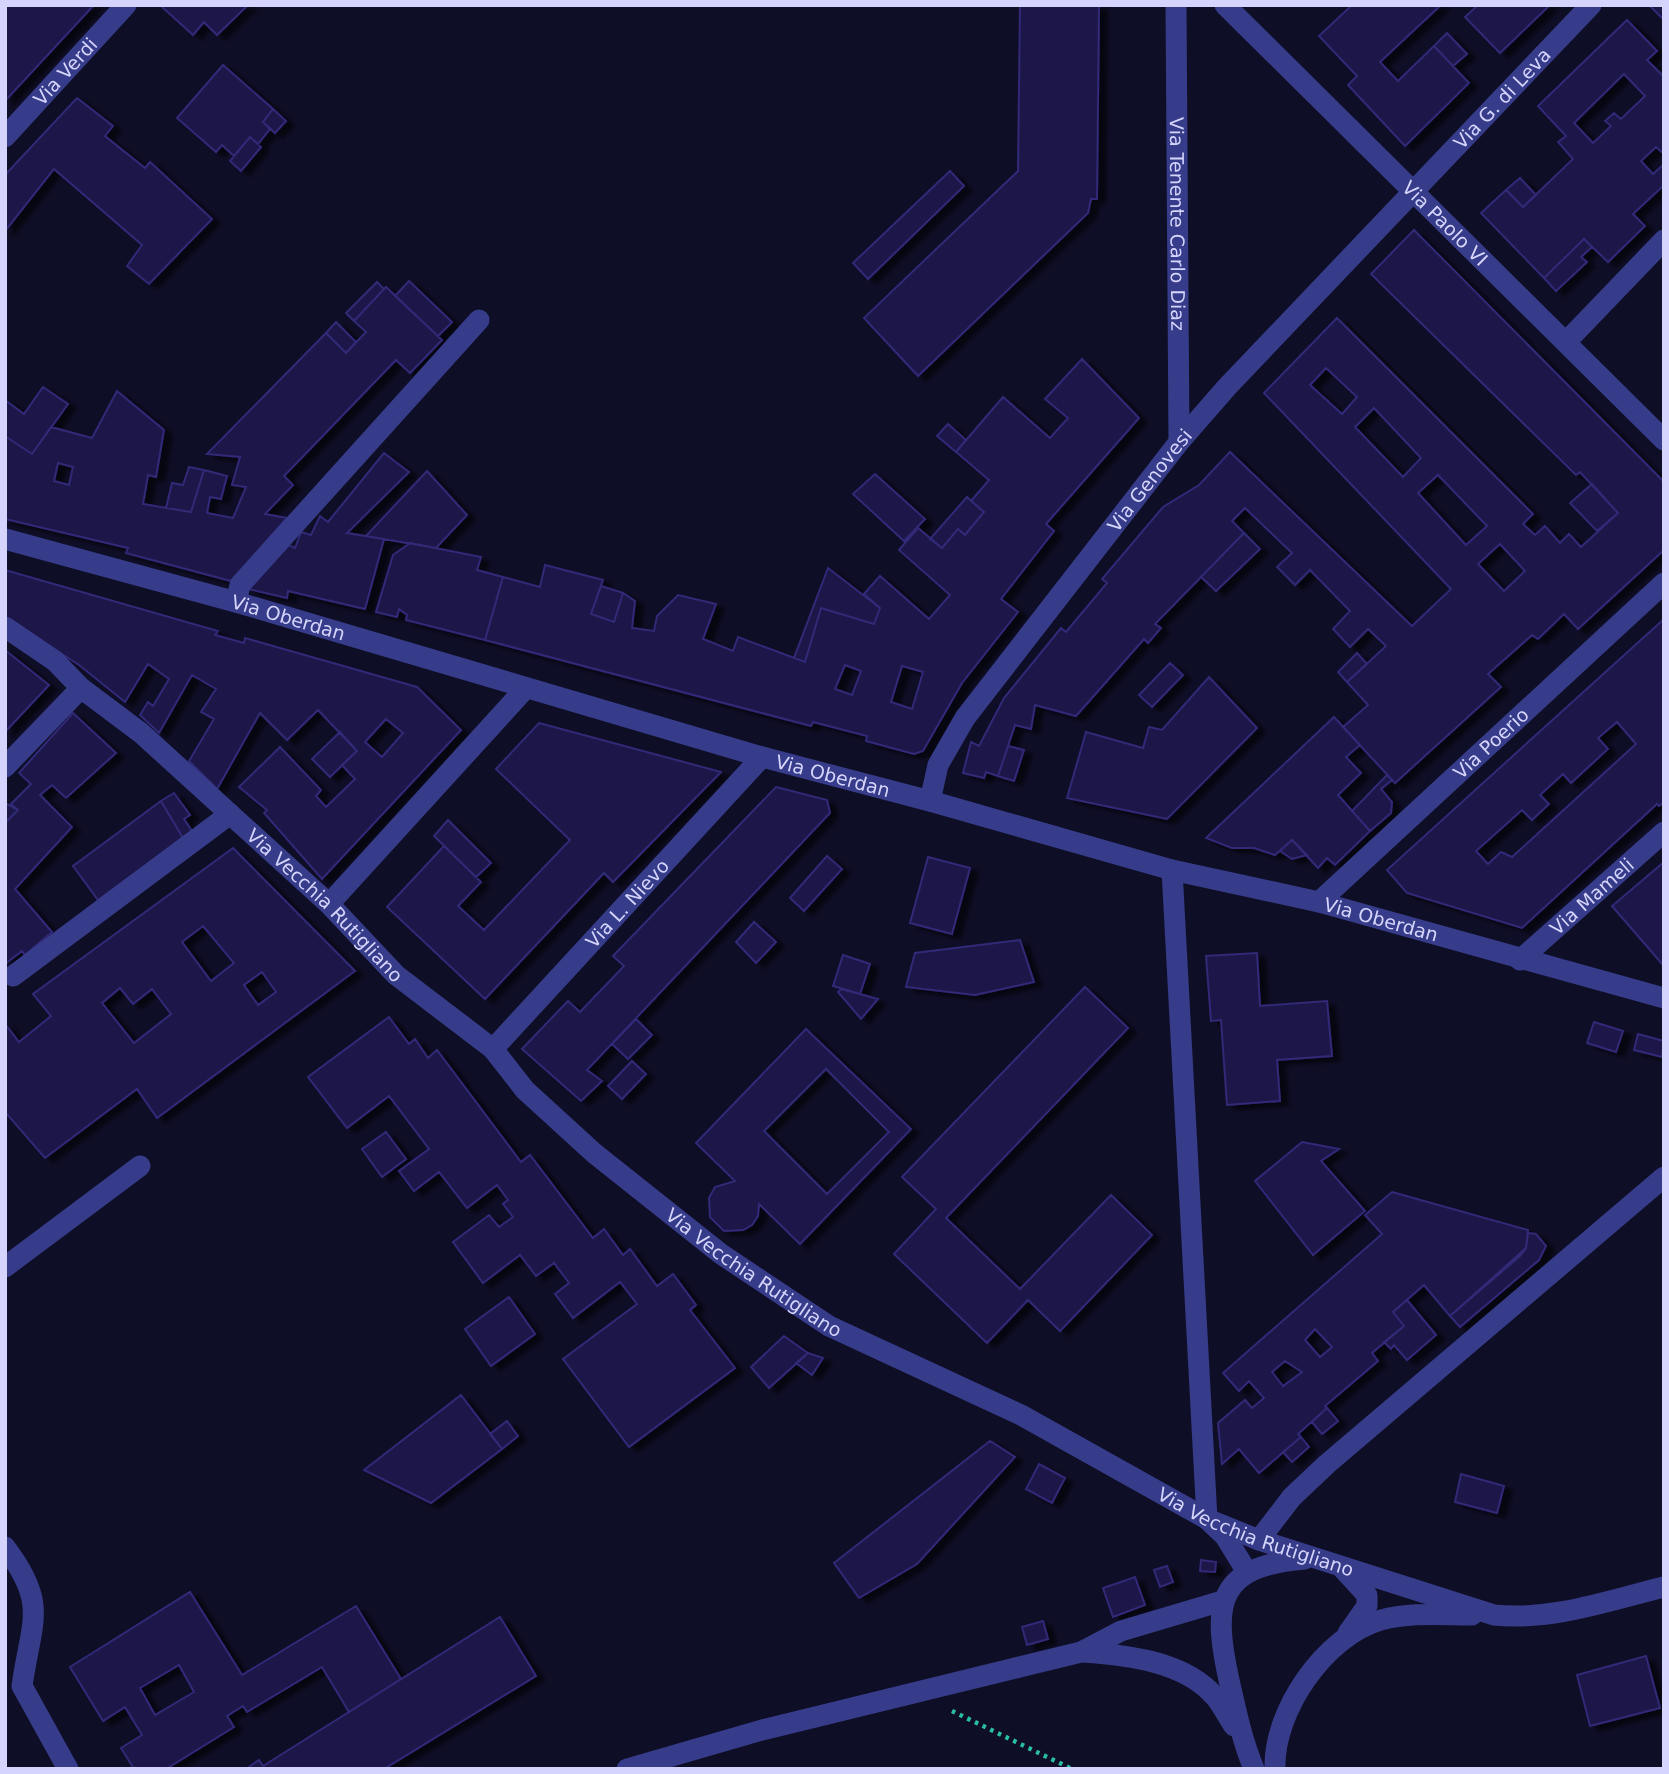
<svg xmlns="http://www.w3.org/2000/svg" width="1669" height="1774" font-family="'DejaVu Sans',sans-serif">
  <defs>
    <filter id="shadow"><feDropShadow dx="8" dy="4.5" stdDeviation="2" flood-color="#0009"/></filter>
  </defs>
  <rect width="100%" height="100%" fill="#0f0e27"/>
  <path fill="#1d1949" stroke="#302977" stroke-width="2" fill-rule="evenodd" filter="url(#shadow)" d="M5 5H94L5 101Z
    M248 5 217 35 204 22 193 35 161 6Z
    M1020 5H1099L1097 199H1091L1088 213 918 376 864 318 1018 171Z
    M1352 5H1441L1380 62 1398 81 1434 46 1469 83 1405 146 1348 85 1357 76 1319 36Z
    M1478 5H1550L1500 53 1465 17Z
    M1664 5V20L1650 6Z
    M1627 20 1657 51 1647 60 1664 77V154L1656 147 1641 161 1653 174 1664 164V185L1633 214 1645 226 1608 262 1584 239 1544 278 1481 213 1506 190 1523 207 1573 159 1558 142 1566 136 1538 106ZM1624 74 1645 96 1621 119 1614 113 1605 121 1611 126 1593 143 1574 123Z
    M1447 33 1467 54 1453 66 1434 46Z
    M223 65 273 109 263 122 270 129 258 144 250 137 234 156 222 145 216 152 177 118Z
    M77 98 113 126 105 136 145 168 150 162 212 219 149 284 127 266 142 245 54 169 5 231V175Z
    M273 109 286 121 275 133 263 122Z
    M250 137 261 147 241 171 230 161Z
    M950 171 964 186 868 279 853 263Z
    M1520 178 1536 195 1523 207 1506 190Z
    M1414 230 1664 482V550L1578 629 1564 614 1538 639 1532 635 1488 674 1501 687 1395 783 1343 727 1368 705 1347 682 1386 646 1368 629 1350 647 1333 629 1350 611 1310 570 1295 585 1277 567 1292 553 1245 508 1232 521 1244 533 1155 624 1161 628 1148 643 1144 639 1076 716 1035 705 1031 729 1015 725 998 776 986 772 984 778 963 773 971 742 979 746 1004 698 1061 628 1066 632 1107 583 1102 579 1163 507 1199 485 1230 452 1412 626 1451 589 1264 393 1337 318 1533 514 1523 524 1535 535 1545 526 1560 543 1569 534 1581 547 1618 513 1580 472 1576 475 1371 274ZM1326 368 1357 397 1342 414 1310 385ZM1374 408 1421 458 1403 477 1355 427ZM1438 475 1487 526 1466 545 1418 493ZM1500 544 1525 571 1504 591 1478 564Z
    M1584 239 1592 247 1581 257 1587 262 1556 291 1544 278Z
    M409 281 452 322 438 336 395 296Z
    M377 282 384 289 354 321 346 313Z
    M386 287 442 340 410 373 396 360 284 476 293 485 265 514 287 518 231 581 126 553 128 548 5 519V436L32 454 51 427 92 438 117 391 164 430 156 477 148 475 143 504 191 512 204 470 227 476 221 499 210 497 207 513 233 518 246 487 232 485 240 457 207 454 326 333 346 353 366 332 354 321ZM58 463 73 467 69 485 54 481Z
    M336 322 356 342 346 353 326 333Z
    M1082 359 1139 418 1046 524 1054 531 1001 599 1018 612 962 683 923 751 914 754 866 741 867 736 813 722 811 726 485 640 503 577 540 587 545 565 603 580 591 614 614 622 623 593 635 601 632 628 654 631 657 616 678 595 716 604 703 639 733 651 738 637 805 662 821 608 874 624 880 608 864 594 880 576 929 619 950 595 899 550 918 528 942 548 958 529 965 535 984 512 971 501 989 480 956 452 1003 397 1050 438 1068 418 1045 399ZM845 665 861 671 852 695 835 689ZM902 666 923 672 912 709 891 702Z
    M43 387 68 404 32 454 5 436V400L24 414Z
    M948 424 966 440 956 452 937 436Z
    M384 453 409 472 347 533 384 539 365 609 288 591 287 598 248 589 286 544 295 548 301 532 311 535 320 516 328 522Z
    M189 467 204 470 191 512 166 508 172 483 183 485Z
    M427 471 467 515 436 548 366 536Z
    M875 474 925 519 904 541 853 494Z
    M1592 484 1618 513 1597 531 1570 503Z
    M967 497 984 512 965 535 958 529 942 548 930 539Z
    M1244 533 1260 549 1216 591 1201 577Z
    M410 543 481 557 477 570 503 577 485 640 406 620 407 615 399 609 397 617 376 612 393 555Z
    M828 568 880 608 874 624 821 608 805 662 794 658Z
    M5 570 218 631 215 635 244 643 245 638 417 687 461 730 322 879 264 813 267 810 239 787 280 747 321 790 316 796 326 807 355 779 342 765 357 751 318 710 287 740 260 713 217 789 189 761 214 719 201 712 216 689 192 675 159 733 140 715 148 702 153 706 169 679 148 664 125 702 79 665 5 617ZM386 719 403 733 382 757 365 742Z
    M601 586 623 593 614 622 591 614Z
    M1664 619V802L1659 806 1657 804 1522 928 1407 893 1387 870ZM1617 722 1636 744 1512 857 1501 852 1488 864 1476 851 1522 810 1532 820 1549 804 1540 795 1563 774 1571 783 1608 749 1598 738Z
    M5 650 49 685 5 732Z
    M1357 653 1367 664 1347 682 1338 672Z
    M1170 663 1183 675 1152 707 1139 695Z
    M1209 677 1257 728 1167 819 1067 798 1086 732 1143 748 1149 727 1162 730Z
    M73 713 116 753 66 798 52 785 40 795 72 827 15 889 52 932 25 955 22 951 5 964V823L18 810 11 804 31 784 19 773Z
    M1334 717 1360 745 1346 757 1361 773 1338 795 1370 831 1335 865 1327 858 1318 868 1292 840 1275 855 1254 848H1232L1206 838Z
    M539 723 721 772 613 882 604 873 485 999 387 907 444 846 481 882 458 906 484 930 570 840 496 769Z
    M340 732 357 751 330 777 312 759Z
    M1008 746 1024 750 1014 781 998 776Z
    M1387 775 1392 780 1381 789 1392 802 1391 813 1370 831 1352 811Z
    M776 787 827 800 830 813 587 1070 602 1081 581 1101 522 1049 568 1001 580 1012 624 966 613 956Z
    M174 793 190 815 184 819 192 831 183 838 161 801Z
    M161 801 183 838 98 900 73 866Z
    M5 803 18 810 5 823Z
    M448 820 491 863 476 877 434 836Z
    M1292 840 1307 855 1292 859 1280 851Z
    M233 848 355 971 157 1118 137 1089 45 1158 5 1112V1024L19 1042 51 1016 33 994ZM203 926 234 963 211 981 182 942ZM262 972 276 992 258 1005 244 985ZM120 988 133 1004 152 989 171 1014 134 1043 102 1003Z
    M827 856 842 869 804 911 790 898Z
    M928 857 970 868 952 934 910 923Z
    M1664 862V964L1663 965 1612 906Z
    M754 922 776 942 756 963 736 942Z
    M1020 940 1034 982 975 995 906 987 915 953Z
    M1257 953 1260 1006 1327 1001 1332 1056 1277 1060 1280 1101 1227 1105 1221 1020 1211 1021 1206 956Z
    M843 955 870 964 860 994 833 986Z
    M1085 987 1128 1028 946 1218 1020 1289 1111 1195 1152 1235 1060 1331 1028 1300 987 1343 894 1254 936 1209 902 1177Z
    M841 989 860 994 878 999 861 1019 838 992Z
    M389 1017 409 1044 415 1039 428 1058 437 1050 521 1162 530 1155 593 1238 604 1229 623 1255 630 1249 657 1286 673 1274 696 1305 690 1310 735 1368 629 1447 563 1359 637 1304 620 1282 573 1318 555 1294 569 1283 554 1263 536 1276 520 1255 483 1283 453 1242 489 1215 499 1227 513 1217 503 1204 508 1200 497 1185 467 1208 439 1172 414 1191 399 1171 429 1149 389 1096 347 1128 308 1077Z
    M636 1019 652 1035 628 1059 612 1044Z
    M1594 1022 1623 1031 1616 1052 1587 1043Z
    M806 1029 911 1129 800 1244 759 1204 758 1216 752 1225 743 1230 724 1231 710 1217 709 1198 715 1187 735 1181 696 1143ZM826 1069 889 1132 827 1194 764 1131Z
    M1638 1034 1664 1041 1662 1057 1634 1050Z
    M632 1061 646 1074 622 1099 608 1086Z
    M386 1132 406 1159 382 1177 362 1149Z
    M1302 1142 1339 1149 1321 1161 1365 1211 1313 1255 1255 1181Z
    M1392 1192 1528 1230 1526 1248 1450 1316 1424 1285 1393 1312 1404 1326 1372 1353 1378 1361 1325 1406 1327 1408 1298 1434 1301 1437 1259 1473 1239 1449 1222 1464 1218 1423 1245 1400 1252 1408 1264 1398 1249 1381 1239 1391 1223 1373 1382 1234 1365 1215ZM1315 1329 1332 1347 1320 1357 1305 1340ZM1285 1361 1302 1372 1283 1386 1272 1372Z
    M1528 1233 1536 1234 1546 1246 1539 1260 1460 1327 1450 1316 1520 1256 1526 1248Z
    M509 1297 535 1334 491 1366 465 1329Z
    M1407 1300 1436 1335 1407 1360 1394 1345 1391 1349 1384 1342 1404 1326 1393 1312Z
    M784 1336 808 1353 769 1388 751 1367Z
    M808 1353 823 1358 812 1375 796 1363Z
    M461 1395 502 1449 431 1503 364 1470Z
    M1327 1408 1338 1421 1322 1434 1312 1422Z
    M507 1421 518 1436 502 1449 490 1434Z
    M1301 1437 1309 1447 1292 1462 1283 1452Z
    M990 1441 1015 1457 917 1564 859 1598 834 1563Z
    M1039 1464 1065 1478 1052 1503 1026 1489Z
    M1461 1474 1504 1486 1497 1513 1455 1502Z
    M1201 1560 1216 1562 1215 1572 1200 1571Z
    M1167 1566 1173 1582 1160 1587 1154 1570Z
    M1135 1577 1145 1605 1113 1617 1103 1588Z
    M190 1592 242 1675 356 1606 401 1679 349 1712 322 1667 247 1712 243 1706 227 1716 234 1727 166 1769H134L121 1748 142 1735 125 1707 103 1721 70 1667ZM179 1665 194 1692 155 1715 140 1688Z
    M500 1617 536 1676 384 1769H246L259 1760 263 1766Z
    M1043 1621 1048 1639 1027 1645 1022 1627Z
    M1646 1656 1660 1708 1590 1726 1577 1675Z"/>
  <g fill="none" stroke-linecap="round" stroke-linejoin="round">
    <path stroke="#28bfa5" stroke-width="4.5" stroke-dasharray="3.5 5" stroke-linecap="butt" d="M952 1711 1072 1769"/>
    <g stroke="#363c89" stroke-width="21">
      <path id="s1" d="M1176 5 1179 442"/>
      <path id="s2" d="M1225 5 1664 440"/>
      <path id="s3" d="M5 137 126 5"/>
      <path d="M1566 342 1664 240"/>
      <path id="s4" d="M5 539 236 602 762 757 930 801 1172 870 1319 902 1664 998"/>
      <path d="M236 602 240 585 479 320"/>
      <path id="s5" d="M5 627 55 661 81 688 141 733 329 904 396 975 493 1049 525 1090 594 1153 721 1254 829 1326 1021 1415 1207 1519 1259 1540 1494 1615C1552 1621 1607 1601 1664 1587"/>
      <path d="M5 767 81 688"/>
      <path id="s6" d="M930 801 938 765 965 718 1179 442 1227 387 1591 5"/>
      <path d="M1172 870 1207 1519 1225 1536 1247 1572"/>
      <path id="s7" d="M1319 902 1664 583"/>
      <path d="M329 904 525 689"/>
      <path id="s8" d="M1520 960 1664 832"/>
      <path d="M13 976 230 814"/>
      <path id="s9" d="M493 1049 762 757"/>
      <path d="M5 1267 140 1166"/>
      <path d="M1259 1540 1292 1497 1327 1464 1664 1177"/>
      <path d="M5 1547C49 1605 31 1621 22 1686L68 1769"/>
      <path d="M1343 1569 1367 1595V1606L1348 1633"/>
      <path d="M1083 1652C1126 1655 1186 1661 1216 1698 1223 1707 1228 1717 1234 1726"/>
      <path d="M627 1769 762 1730 1081 1652 1121 1631 1222 1601"/>
      <path d="M1254 1769C1242 1740 1236 1711 1229 1680 1212 1603 1217 1566 1305 1559"/>
      <path d="M1275 1769C1273 1711 1325 1636 1381 1620 1410 1612 1442 1615 1472 1615"/>
    </g>
  </g>
  <g text-anchor="middle" dominant-baseline="central" stroke-width="5" stroke-linejoin="round" paint-order="stroke">
    <g font-size="19" fill="#d4d4ff" stroke="#0f0e27">
      <text stroke="none"><textPath href="#s3" startOffset="89">Via Verdi</textPath></text>
      <text stroke="none"><textPath href="#s6" startOffset="912">Via G. di Leva</textPath></text>
      <text stroke="none"><textPath href="#s2" startOffset="310">Via Paolo VI</textPath></text>
      <text stroke="none"><textPath href="#s1" startOffset="219">Via Tenente Carlo Diaz</textPath></text>
      <text stroke="none"><textPath href="#s6" startOffset="392">Via Genovesi</textPath></text>
      <text stroke="none"><textPath href="#s4" startOffset="294">Via Oberdan</textPath></text>
      <text stroke="none"><textPath href="#s7" startOffset="234">Via Poerio</textPath></text>
      <text stroke="none"><textPath href="#s4" startOffset="861">Via Oberdan</textPath></text>
      <text stroke="none"><textPath href="#s8" startOffset="96">Via Mameli</textPath></text>
      <text stroke="none"><textPath href="#s9" startOffset="198">Via L. Nievo</textPath></text>
      <text stroke="none"><textPath href="#s5" startOffset="425">Via Vecchia Rutigliano</textPath></text>
      <text stroke="none"><textPath href="#s4" startOffset="1428">Via Oberdan</textPath></text>
      <text stroke="none"><textPath href="#s5" startOffset="992">Via Vecchia Rutigliano</textPath></text>
      <text stroke="none"><textPath href="#s5" startOffset="1559">Via Vecchia Rutigliano</textPath></text>
    </g>
  </g>
  <rect width="1669" height="1774" fill="none" stroke="#d4d4ff" stroke-width="14"/>
</svg>
